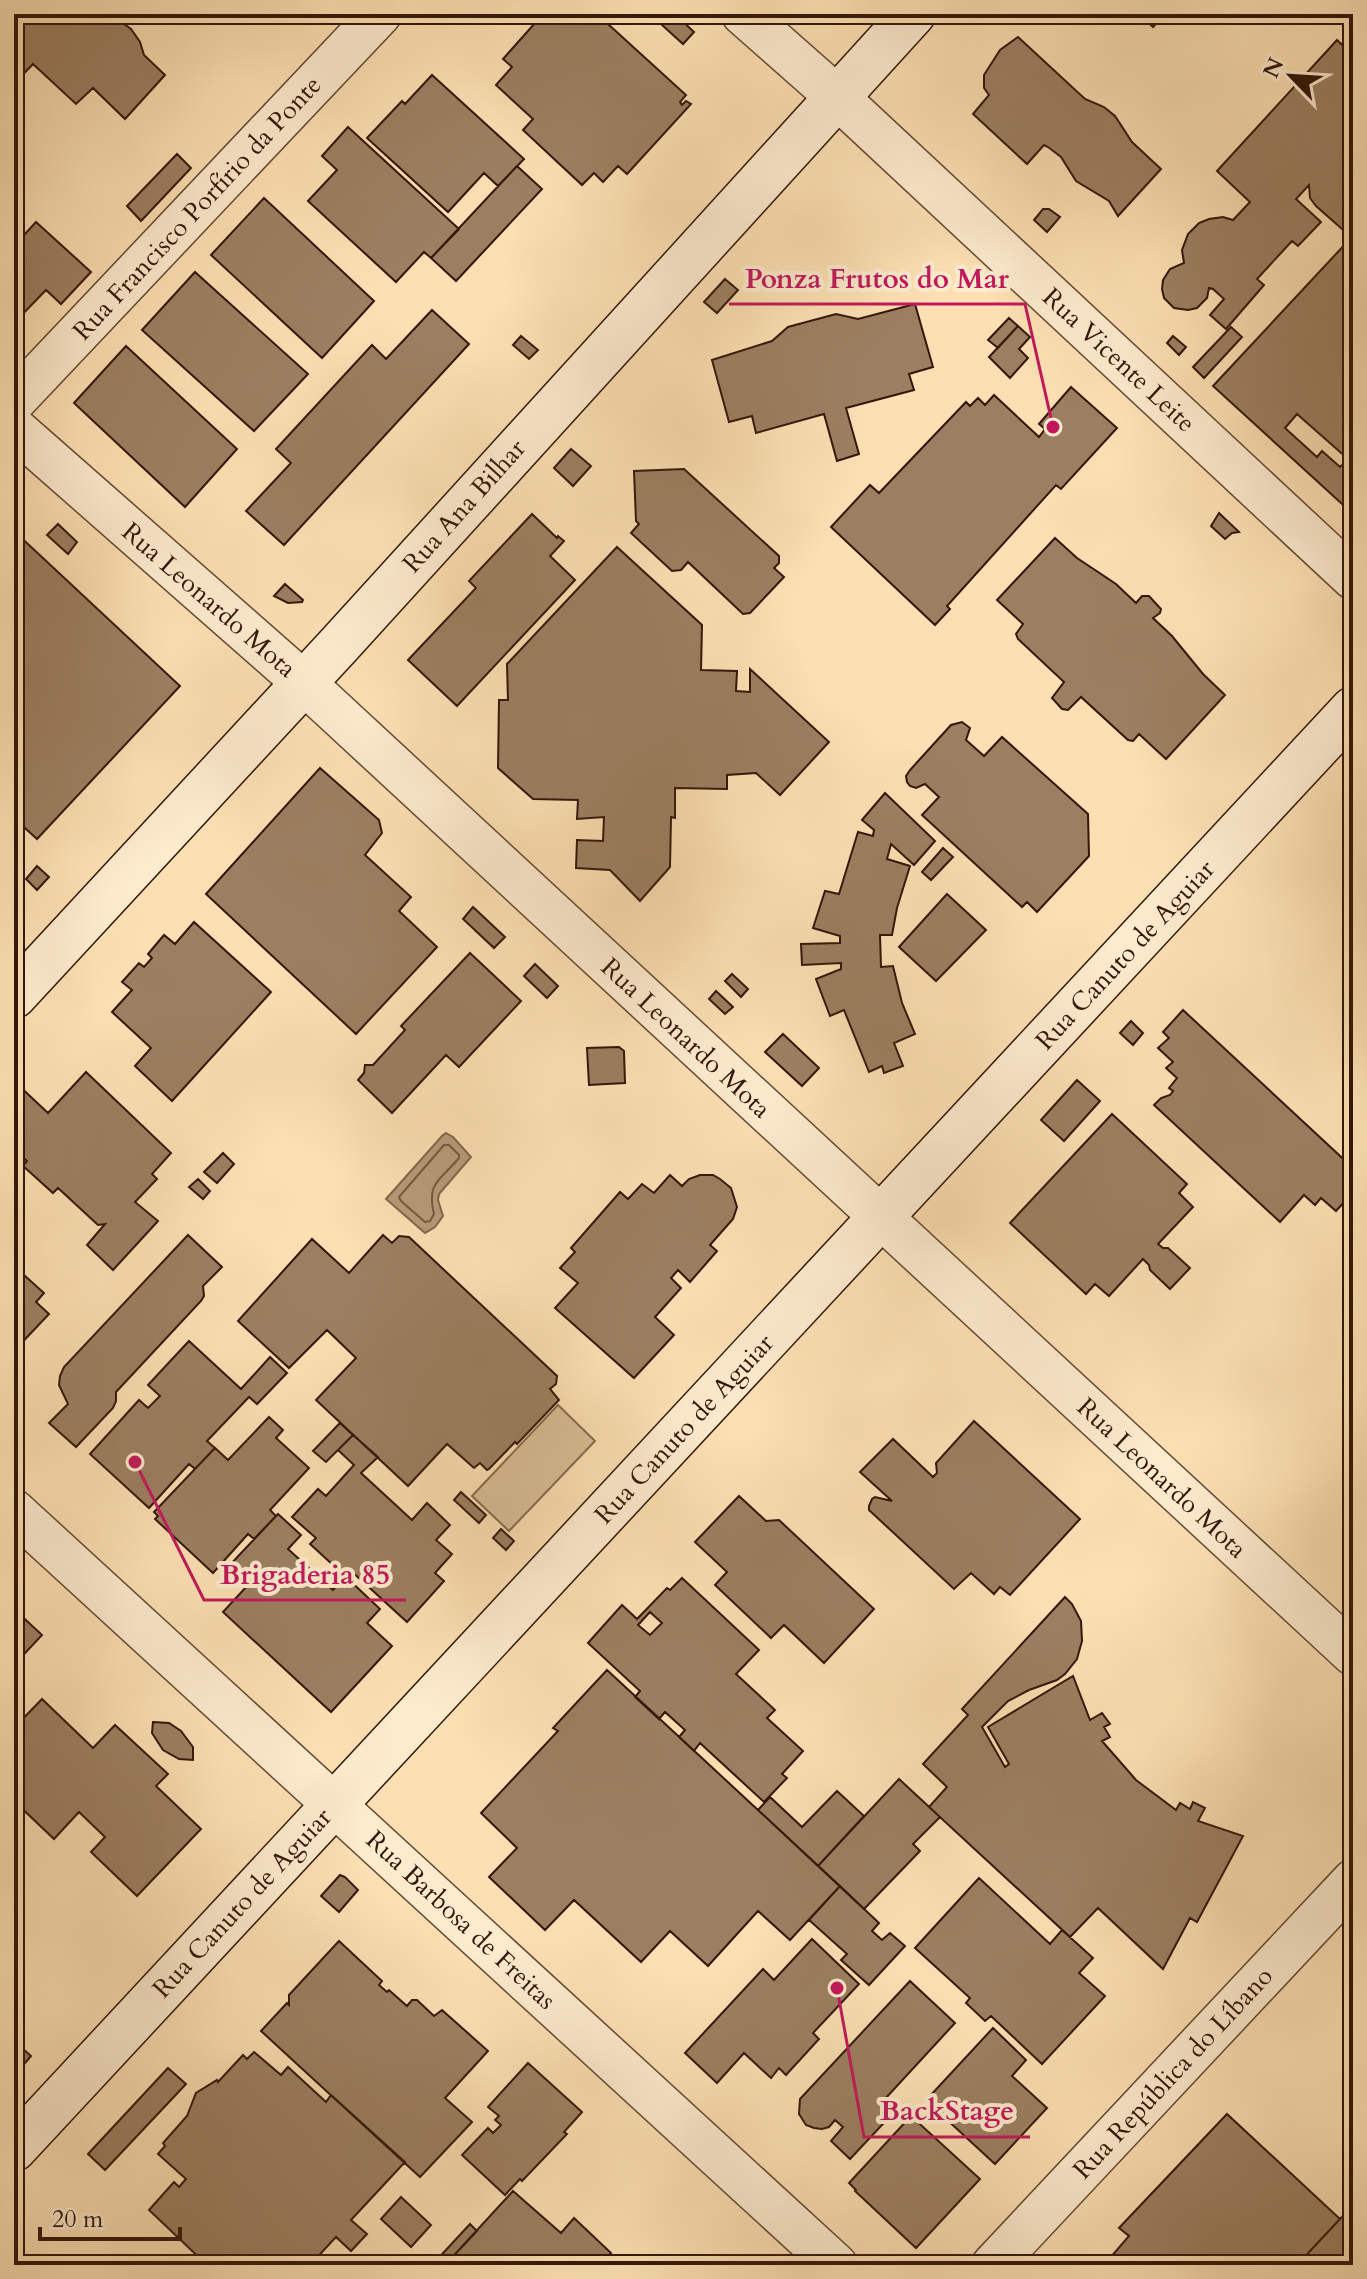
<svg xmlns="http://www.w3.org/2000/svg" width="1367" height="2279" font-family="Cardo,serif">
  <rect width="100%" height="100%" fill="#fce0b3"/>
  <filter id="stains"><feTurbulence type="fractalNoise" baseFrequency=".0025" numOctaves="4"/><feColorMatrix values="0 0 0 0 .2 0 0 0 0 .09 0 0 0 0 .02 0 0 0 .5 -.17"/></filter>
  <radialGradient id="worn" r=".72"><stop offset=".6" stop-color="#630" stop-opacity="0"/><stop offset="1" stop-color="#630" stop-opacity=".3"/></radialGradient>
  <path fill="#dabe96" stroke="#866a4f" stroke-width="2" d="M558 1405 595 1441 509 1531 472 1496Z"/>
  <path fill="#b89b79" stroke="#83664c" stroke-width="2" d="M446 1133 453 1137 471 1157 439 1194 438 1200 443 1216 435 1227 425 1233 386 1199 442 1136Z"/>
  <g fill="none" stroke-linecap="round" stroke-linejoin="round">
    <path stroke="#765840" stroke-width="2" d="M444 1145H449L459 1155V1158C441 1180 426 1182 434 1214L430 1221 425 1222 401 1201 399 1197Z"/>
  </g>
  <path fill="#9c7f61" stroke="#331608" stroke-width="2" fill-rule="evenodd" d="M14 14H110L131 29 140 42 144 55 165 75 125 119 93 88 76 104 33 64 14 84Z
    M543 14H597L686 95 680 102 682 105 686 101 691 104 627 174 618 166 603 182 594 173 582 185 523 130 533 119 496 85 512 67 503 59Z
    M650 14H675L694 32 683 44Z
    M1139 14H1165L1153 27Z
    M1018 37 1085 99 1104 107 1115 116 1132 142 1161 169 1118 216 1109 201 1076 181 1061 157 1048 147 1044 145 1027 164 973 114 989 95 984 88V75L1000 50Z
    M1337 40 1353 55V235L1351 237 1316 206 1310 198 1309 185 1296 199 1321 222 1298 246 1292 241 1257 279 1264 285 1226 329 1210 315 1224 299 1213 289 1209 288 1207 298 1197 308 1188 310 1174 308 1164 298 1162 289 1163 280 1170 269 1184 263 1182 250 1188 234 1199 223 1209 219 1223 217 1233 220 1250 202 1217 171Z
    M432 75 524 159 498 186 484 173 448 212 367 138 402 101 405 104Z
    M348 127 459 229 431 258 424 252 396 282 308 201 337 170 322 156Z
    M177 154 191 168 141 221 127 206Z
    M517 166 542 189 456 281 431 258Z
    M264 198 374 301 322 358 211 255Z
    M1043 209H1049L1060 217 1047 232 1034 220Z
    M36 222 91 272 61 304 46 290 14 323V223L25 234Z
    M1349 240 1353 244V514L1213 386ZM1297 414 1348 459 1340 467 1322 451 1317 457 1285 428Z
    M195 272 308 374 254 431 142 330Z
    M725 279 738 290 717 313 704 302Z
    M915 304 933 367 909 374 914 390 846 408 859 454 837 461 824 414 756 433 752 416 729 422 712 360 772 341 788 327 836 314 858 319Z
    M432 310 469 344 284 545 246 511 291 463 276 449 372 345 386 359Z
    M1009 318 1018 326 998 348 988 340Z
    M1018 326 1030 337 1019 349 1028 358 1010 378 989 357Z
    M1231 327 1242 337 1204 378 1193 367Z
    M521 336 538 350 529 359 513 345Z
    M1173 336 1186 347 1179 355 1167 343Z
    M126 346 237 449 185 507 74 403Z
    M1071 387 1117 428 1061 489 1056 485 947 606 950 609 935 625 831 527 870 485 879 493 966 402 970 406 978 398 985 405 994 395 1039 437 1045 429 1039 424Z
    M571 449 591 466 573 486 554 468Z
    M684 469 779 556V563L774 568 784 577 750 613 743 614 688 562 681 570 672 571 631 533 639 524 636 521 634 471Z
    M1219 513 1239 532 1232 533 1225 539 1211 526Z
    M532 514 557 538 558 536 564 541 550 556 575 580 457 706 408 660 476 588 469 581Z
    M58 524 77 542 68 554 47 535Z
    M14 531 180 686 37 839 14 818Z
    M1055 538 1077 558 1116 584 1136 603 1142 596H1149L1161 609 1160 613 1153 618 1172 636 1203 674 1225 695 1166 759 1139 734 1133 741 1128 740 1081 697 1068 710 1062 709 1052 698 1064 682 1018 639 1016 634 1023 624 997 600Z
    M617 547 702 625 701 670 737 671 736 691 750 692V669L829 742 780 795 756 773 727 775V789L675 788V818L671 817 670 867 640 901 610 870 576 868 577 840 603 841 604 817 577 819 578 800 533 799 498 768 499 700H508L507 664Z
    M285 584 303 600 302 602 288 603 274 596Z
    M962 722 970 728 966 740 984 756 1002 737 1088 814 1089 856 1037 912 1027 902 1022 907 922 815 939 797 925 784 916 788 910 786 907 782 906 776 910 770 951 725Z
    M320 768 379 820 382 833 365 855 411 897 399 911 437 947 356 1034 206 894Z
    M885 793 935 841 914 865 891 844 887 859 910 866 897 908 892 935H880L881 967 893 966 902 1003 915 1034 894 1043 903 1066 884 1073 882 1066 869 1072 844 1010 830 1016 816 979 841 969V963L802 965 801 944 840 943V936L813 928 825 891 839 894 858 832 873 836 874 830 862 820Z
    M943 848 953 857 931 880 922 872Z
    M37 866 49 877 37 890 26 879Z
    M947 894 986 930 936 981 899 947Z
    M473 907 505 937 494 948 463 919Z
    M194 922 271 992 172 1101 135 1066 151 1048 112 1012 132 990 122 982 139 963 144 967 152 958 148 954 164 935 175 944Z
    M470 953 521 1001 459 1067 446 1055 392 1113 358 1080 364 1073 365 1065H373L405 1030 401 1026Z
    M535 964 558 986 547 998 524 976Z
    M732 974 748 989 741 997 725 981Z
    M716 991 733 1007 725 1014 709 999Z
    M1183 1010 1353 1168 1352 1207 1345 1201 1336 1211 1321 1198 1315 1205 1304 1195 1280 1222 1154 1105 1161 1098 1170 1095 1173 1091 1169 1088 1177 1078 1166 1068 1173 1062 1158 1048 1169 1038 1163 1032Z
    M1131 1021 1143 1033 1133 1045 1120 1033Z
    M783 1034 819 1068 802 1086 765 1052Z
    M619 1047 624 1051 625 1083 589 1085 587 1048Z
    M86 1072 171 1153 152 1174 157 1179 135 1202 158 1221 113 1270 87 1245 105 1224 98 1225 58 1188 53 1193 23 1166 27 1161 14 1149V1081L48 1113Z
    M1077 1080 1100 1101 1064 1141 1041 1120Z
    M1112 1114 1187 1184 1179 1193 1193 1207 1158 1244 1163 1248H1168L1190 1268 1170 1289 1150 1270 1149 1265 1143 1259 1109 1296 1095 1284 1086 1294 1010 1223Z
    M223 1153 234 1164 217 1183 204 1172Z
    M670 1175 682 1186 689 1179 700 1175H713L720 1179 731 1188 737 1207 733 1219 710 1245 717 1251 690 1282 678 1270 671 1278 681 1288 655 1317 674 1335 634 1378 555 1308 578 1283 560 1268 575 1252 571 1248 620 1192 628 1199 642 1184 654 1193Z
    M198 1179 210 1191 203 1199 189 1187Z
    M188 1235 222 1267 203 1286 204 1296 201 1301 116 1392V1401L113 1408 76 1447 49 1423 68 1404 59 1385 60 1376 64 1367Z
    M383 1235 392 1243 399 1236 409 1237 557 1376 556 1384 550 1389 559 1400 517 1444 515 1442 489 1469 487 1470 480 1463 474 1468 447 1444 408 1486 316 1400 356 1358 327 1330 289 1368 238 1321 312 1239 349 1273Z
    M14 1266 44 1293 36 1302 49 1314 14 1351Z
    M189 1341 241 1389 270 1357 287 1373 257 1404 249 1397 207 1441 215 1448 195 1469 189 1464 149 1508 90 1454 139 1400 148 1408 160 1396 148 1385Z
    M269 1417 283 1430 276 1438 309 1468 270 1510 276 1516 254 1539 248 1534 213 1573 155 1519 158 1516 154 1512 215 1448 228 1460Z
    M974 1421 1080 1519 1010 1595 1000 1587 994 1594 971 1573 954 1589 869 1510V1506L872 1499 875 1497 892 1501 860 1472 893 1439 933 1477 937 1473 936 1463Z
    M340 1423 353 1435 326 1462 313 1451Z
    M353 1435 378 1457 361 1473 412 1520 427 1503 450 1525 436 1540 452 1554 435 1573 444 1581 407 1622 349 1569 344 1575 310 1544 316 1538 292 1517 318 1489 326 1496 354 1465 338 1450Z
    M461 1492 486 1515 479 1523 454 1500Z
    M739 1496 766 1521 779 1520 874 1609 824 1663 784 1625 771 1638 715 1585 727 1572 695 1542Z
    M278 1514 301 1535 288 1549 333 1590 345 1576 380 1609 367 1623 392 1646 331 1712 223 1612 248 1585 228 1567Z
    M501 1529 514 1541 506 1550 493 1538Z
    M682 1578 759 1650 736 1674 775 1710 767 1718 803 1751 782 1774 787 1778 764 1802 700 1743 694 1751 679 1737 685 1730 665 1712 659 1719 635 1697 640 1691 588 1643 622 1605 637 1619 667 1588 670 1590ZM650 1612 662 1623 650 1635 638 1625Z
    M1065 1597 1072 1604 1081 1621 1082 1641 1077 1659 1065 1674 1057 1680 1029 1690 1008 1701 982 1727 1005 1767 1009 1764 988 1727 1073 1676 1090 1720 1102 1713 1110 1724 1104 1727 1110 1737 1102 1741 1136 1780 1176 1810 1180 1803 1190 1809 1193 1802 1205 1808 1198 1821 1243 1836 1197 1922 1190 1918 1163 1969 1098 1908 1070 1937 929 1807 947 1787 923 1764 968 1715 962 1709Z
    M14 1609 42 1635 14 1665Z
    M607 1670 840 1886 790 1940 758 1911 708 1966 670 1931 641 1962 574 1900 545 1930 489 1877 517 1848 481 1813 558 1731 553 1728Z
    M42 1699 93 1748 115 1725 168 1774 156 1786 201 1829 137 1896 91 1852 105 1837 79 1812 54 1839 14 1801V1728Z
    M153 1722 169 1723 181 1731 193 1747V1760L179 1759 163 1750 152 1733Z
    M899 1779 940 1817 913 1844 920 1851 864 1909 818 1866Z
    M837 1791 864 1816 818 1866 758 1810 770 1797 802 1827Z
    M340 1875 345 1877 358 1890 339 1912 321 1896Z
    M979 1878 1050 1944 1062 1930 1093 1958 1079 1973 1105 1996 1042 2064 991 2016 985 2021 966 2003 970 1998 915 1948Z
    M840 1886 879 1923 872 1931 882 1940 890 1933 905 1946 869 1985 841 1960 847 1954 809 1920Z
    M812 1939 859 1984 813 2033 819 2039 786 2075 779 2068 771 2078 744 2053 717 2083 685 2053 763 1969 774 1980Z
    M339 1941 382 1981 379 1985 387 1992 389 1990 407 2006 412 2000H417L434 2016 442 2010 488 2051 445 2098 472 2122 420 2177 261 2031 287 2003 289 2005V1995Z
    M910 1981 955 2023 884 2100 896 2110 850 2159 831 2141 843 2127 835 2120 829 2127 822 2129 814 2128 806 2125 799 2114 800 2099Z
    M993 2028 1026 2060 1012 2076 1047 2108 995 2164 931 2105 934 2102 929 2097Z
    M22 2048 31 2056 19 2070 14 2066V2056Z
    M254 2052 281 2075 288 2067 326 2102 331 2095 405 2162 351 2220 367 2234 351 2251 336 2237 310 2265H207L149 2210 174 2182 179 2187 186 2179 158 2154 165 2146 163 2143 187 2116 196 2093 217 2080 218 2082 243 2055 247 2059Z
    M528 2063 582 2112 564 2132 567 2134 522 2181 520 2179 505 2195 462 2155 488 2128 493 2133 501 2125 495 2120 499 2116 488 2107Z
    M168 2068 186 2084 105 2170 88 2154Z
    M1227 2114 1340 2219 1297 2265H1104L1129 2236 1119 2228Z
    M911 2116 980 2179 916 2248 855 2191 856 2190 849 2183Z
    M513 2191 561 2233 574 2218 611 2253 603 2262 607 2265H445Z
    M401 2197 431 2225 411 2247 381 2219Z
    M1353 2206V2265H1297L1340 2219Z
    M470 2224 477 2231 475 2233 445 2265H432Z"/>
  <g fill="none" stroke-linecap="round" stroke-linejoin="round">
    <g stroke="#654833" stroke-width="45">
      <path id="street" d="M743 14 837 97 1353 578
        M14 401 380 14
        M14 428 304 683 1353 1654
        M14 1511 836 2265
        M993 2265 1353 1881"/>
    </g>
    <g stroke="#331608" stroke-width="47">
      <path id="secondary" d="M14 996 339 645 913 14
        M14 2149 1353 709"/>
    </g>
    <use href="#street" stroke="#fdebce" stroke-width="42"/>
    <use href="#secondary" stroke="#fdebce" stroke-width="44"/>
  </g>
  <g text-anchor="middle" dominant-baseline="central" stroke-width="8" stroke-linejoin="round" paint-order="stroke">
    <g font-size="26" fill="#331608" stroke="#fdebce">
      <text transform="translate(197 208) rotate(-47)">Rua Francisco Porfírio da Ponte</text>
      <text transform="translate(1119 360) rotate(43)">Rua Vicente Leite</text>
      <text transform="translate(464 506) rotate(-48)">Rua Ana Bilhar</text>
      <text transform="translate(209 600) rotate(41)">Rua Leonardo Mota</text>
      <text transform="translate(1125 955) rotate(-47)">Rua Canuto de Aguiar</text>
      <text transform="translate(686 1038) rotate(43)">Rua Leonardo Mota</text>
      <text transform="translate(684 1429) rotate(-47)">Rua Canuto de Aguiar</text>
      <text transform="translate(1162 1478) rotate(43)">Rua Leonardo Mota</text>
      <text transform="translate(242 1903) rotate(-47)">Rua Canuto de Aguiar</text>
      <text transform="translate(461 1920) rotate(43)">Rua Barbosa de Freitas</text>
      <text transform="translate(1173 2073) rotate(-47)">Rua República do Líbano</text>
    </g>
  </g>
  <path fill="none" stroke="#c2185b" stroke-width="3" d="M1053 427L1025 304H729M135 1462L204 1600H406M837 1988L864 2137H1030"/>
  <g fill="#c2185b" stroke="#fdebce" stroke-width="3">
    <circle cx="1053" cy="427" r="8"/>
    <circle cx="135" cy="1462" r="8"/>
    <circle cx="837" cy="1988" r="8"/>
  </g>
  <g font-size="28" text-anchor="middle" font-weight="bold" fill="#c2185b" stroke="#fdebce" stroke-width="8" stroke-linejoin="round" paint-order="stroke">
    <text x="877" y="288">Ponza Frutos do Mar</text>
    <text x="305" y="1584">Brigaderia 85</text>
    <text x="947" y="2120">BackStage</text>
  </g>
  <rect width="1367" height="2279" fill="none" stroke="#fce0b3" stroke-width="48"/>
  <rect x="16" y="16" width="1335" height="2247" fill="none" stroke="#331608" stroke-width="4"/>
  <rect x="24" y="24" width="1319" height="2231" fill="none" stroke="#331608" stroke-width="2"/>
  <g transform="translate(1291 76) rotate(295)" stroke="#fdebce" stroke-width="6" paint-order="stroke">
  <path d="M0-6L14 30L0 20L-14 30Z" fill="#331608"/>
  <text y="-12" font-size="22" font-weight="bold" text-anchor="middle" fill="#331608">N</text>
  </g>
  <path d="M40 2227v12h140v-12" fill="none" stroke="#331608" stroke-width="4"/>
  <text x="52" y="2227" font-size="24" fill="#331608" stroke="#fdebce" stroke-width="6" paint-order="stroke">20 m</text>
  <rect width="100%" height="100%" filter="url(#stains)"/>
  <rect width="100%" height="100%" fill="url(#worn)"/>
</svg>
